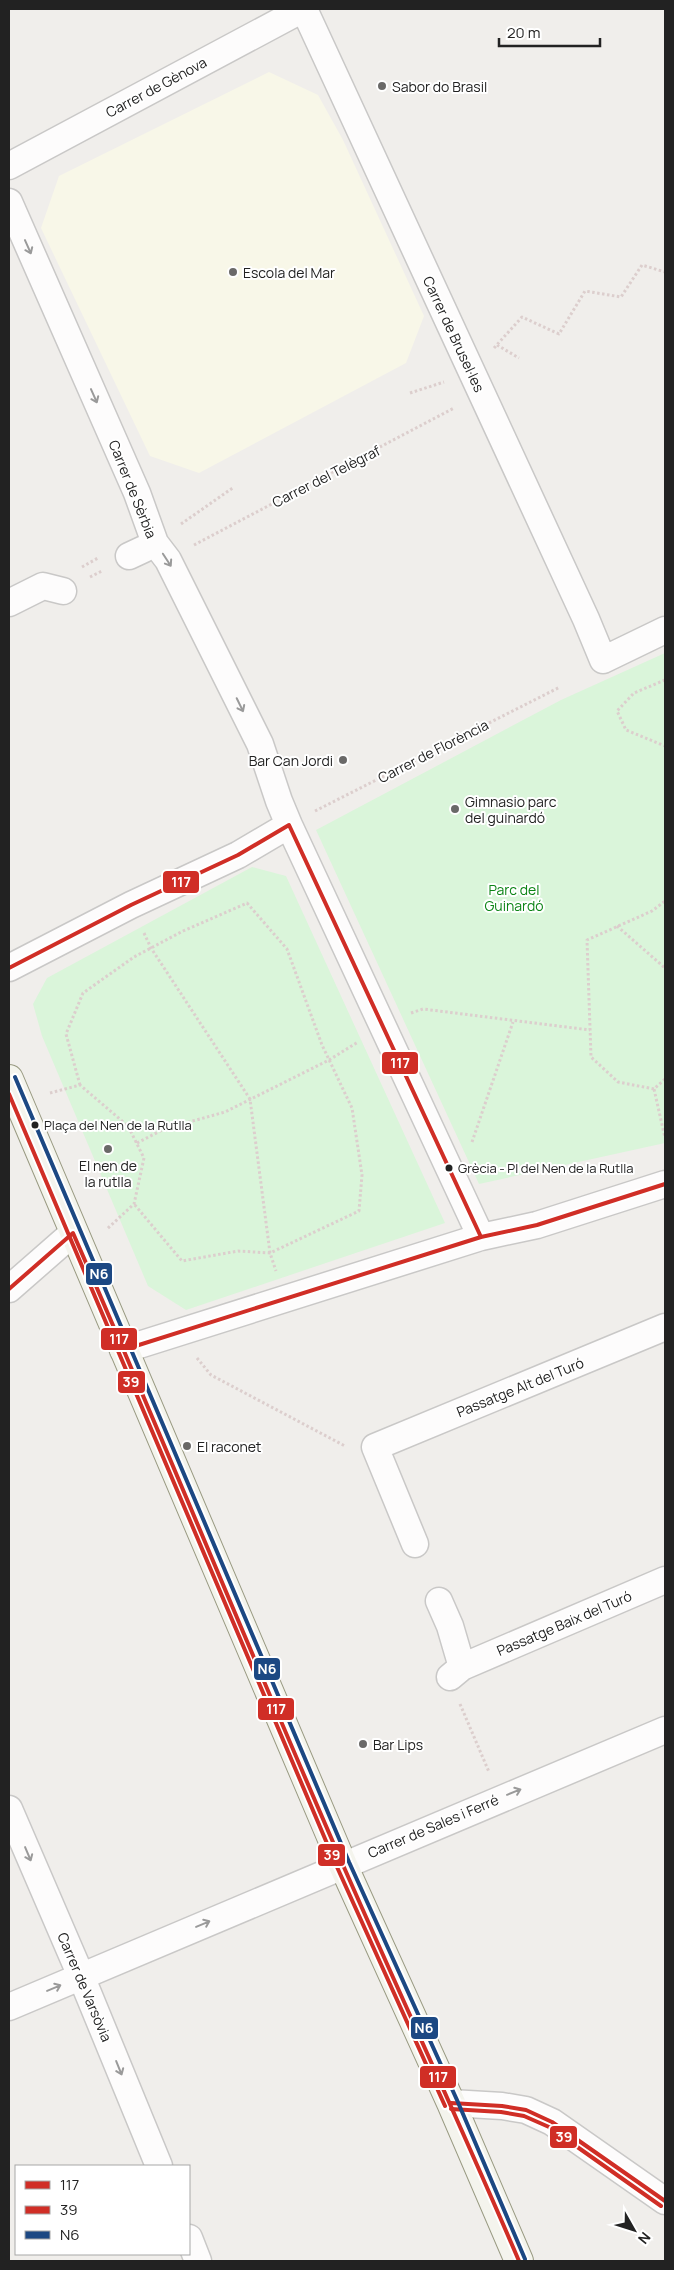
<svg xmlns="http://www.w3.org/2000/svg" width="674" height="2270" font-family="Manrope,sans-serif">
  <rect width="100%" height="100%" fill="#f0eeeb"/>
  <path fill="#f8f7e8" d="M269 72 318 95 343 140 424 316 406 363 199 473 150 456 41 228 59 176Z"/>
  <path fill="#daf5da" d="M665 653V1143L479 1184 316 830 561 700Z
    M252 867 286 876 445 1223 186 1310 148 1286 42 1036 33 1004 47 978Z"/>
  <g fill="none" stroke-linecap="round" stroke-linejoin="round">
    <g stroke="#c9c8c7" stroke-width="29">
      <path id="street" d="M304 9 586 619 603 660 665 630
        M9 166 303 9
        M9 202 137 493 155 543 168 560 260 744 279 801 289 825 481 1237
        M129 556 144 549
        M9 603 43 586 63 591
        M9 968 131 905 238 855 289 825
        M9 1289 73 1233
        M123 1350 481 1237 537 1225 665 1184
        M415 1544 375 1447 665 1327
        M439 1601 450 1626 462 1667 450 1677
        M462 1667 665 1580
        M9 1809 81 1976 159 2166
        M9 2007 665 1730
        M451 2103 502 2106 526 2110 552 2122 665 2201
        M189 2238 198 2261"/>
    </g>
    <g stroke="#999a82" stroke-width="30">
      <path id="secondary" d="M9 1079 343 1865 451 2103 519 2261"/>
    </g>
    <path stroke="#dccecd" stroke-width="3" stroke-dasharray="2.5 2.5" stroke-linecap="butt" d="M497 345 519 358
      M494 348 522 317 559 334 585 291 621 297 642 265 665 272
      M410 393 444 382
      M181 524 234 487
      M194 545 454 408
      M82 567 98 558
      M90 577 102 571
      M665 680 634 693 617 711 626 730 665 746
      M315 811 560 687
      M617 926 665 968
      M144 933 151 948 250 1099 270 1253 276 1271
      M411 1013 423 1009 590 1030
      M665 1079 654 1089 665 1138
      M80 1085 66 1034 83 993 134 957 183 931 247 903 287 949 322 1045 352 1108 362 1175 359 1211 270 1253 238 1251 182 1261 134 1204
      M654 1089 618 1082 591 1057 587 940 652 911 665 901
      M50 1093 80 1085 128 1126 144 1158 134 1204 107 1229
      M472 1142 513 1022
      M137 1143 164 1129 225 1112 329 1060 358 1042
      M197 1358 211 1375 345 1446
      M460 1704 489 1772"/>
    <use href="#street" stroke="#fdfcfc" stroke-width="26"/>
    <use href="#secondary" stroke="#f4f4ed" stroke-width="28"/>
    <g stroke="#fff" stroke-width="8">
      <path id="bus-1" d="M9 968 131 905 238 855 289 825 481 1237
        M9 1289 73 1233C165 1443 251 1655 343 1865 401 1997 462 2128 519 2261
        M123 1350 481 1237 537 1225 665 1184
        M451 2103 502 2106 526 2110 552 2122 665 2201"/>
    </g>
    <g stroke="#fff" stroke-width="8">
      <path id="bus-2" d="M9 1094 337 1867 445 2106
        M451 2109 501 2112 524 2116 549 2127 661 2206"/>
    </g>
    <g stroke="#fff" stroke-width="8">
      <path id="bus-3" d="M15 1077 349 1862 457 2100 525 2259"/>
    </g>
    <use href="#bus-1" stroke="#d02e26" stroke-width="4"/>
    <use href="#bus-2" stroke="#d02e26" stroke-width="4"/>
    <use href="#bus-3" stroke="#1c4883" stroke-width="4"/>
  </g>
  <defs><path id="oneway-shaft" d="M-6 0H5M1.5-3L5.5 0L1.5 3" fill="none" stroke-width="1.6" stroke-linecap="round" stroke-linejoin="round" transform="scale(1.25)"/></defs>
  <g stroke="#9a9a9a">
    <use href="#oneway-shaft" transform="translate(28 247) rotate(66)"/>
    <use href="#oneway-shaft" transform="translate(94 396) rotate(66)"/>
    <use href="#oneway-shaft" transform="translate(167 560) rotate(57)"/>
    <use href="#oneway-shaft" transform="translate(240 705) rotate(64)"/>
    <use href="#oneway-shaft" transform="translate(514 1792) rotate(-22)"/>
    <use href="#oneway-shaft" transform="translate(28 1854) rotate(67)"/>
    <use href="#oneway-shaft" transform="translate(203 1924) rotate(-23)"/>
    <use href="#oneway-shaft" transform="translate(54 1988) rotate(-23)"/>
    <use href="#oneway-shaft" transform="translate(119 2068) rotate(68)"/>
  </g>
  <g fill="#6a6968" stroke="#fff" stroke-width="2">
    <circle cx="382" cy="86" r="5"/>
    <circle cx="233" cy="272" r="5"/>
    <circle cx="343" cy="760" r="5"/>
    <circle cx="455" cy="809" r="5"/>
    <circle cx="108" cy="1149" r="5"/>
    <circle cx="187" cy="1446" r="5"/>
    <circle cx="363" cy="1744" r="5"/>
  </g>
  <g fill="#222" stroke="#fff" stroke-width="2">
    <circle cx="35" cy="1125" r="4.5"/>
    <circle cx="449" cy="1168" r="4.5"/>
  </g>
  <g text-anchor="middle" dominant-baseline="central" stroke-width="4" stroke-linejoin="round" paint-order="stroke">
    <g font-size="13" fill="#222" stroke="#fff" text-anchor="start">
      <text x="44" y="1125">Plaça del Nen de la Rutlla</text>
      <text x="458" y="1168">Grècia - Pl del Nen de la Rutlla</text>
    </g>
    <g font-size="14" fill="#222" stroke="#fff" text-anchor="start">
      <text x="392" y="86">Sabor do Brasil</text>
      <text x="243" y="272">Escola del Mar</text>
      <text x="333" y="760" text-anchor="end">Bar Can Jordi</text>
      <text x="465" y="801">Gimnasio parc<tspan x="465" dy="16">del guinardó</tspan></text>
      <text x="108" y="1165" text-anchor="middle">El nen de<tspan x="108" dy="16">la rutlla</tspan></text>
      <text x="197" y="1446">El raconet</text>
      <text x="373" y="1744">Bar Lips</text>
    </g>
    <g font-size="14" fill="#222" stroke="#fff">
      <text transform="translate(156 87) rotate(-28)">Carrer de Gènova</text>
      <text transform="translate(454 334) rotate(65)">Carrer de Brusel·les</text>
      <text transform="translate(326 476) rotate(-27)">Carrer del Telègraf</text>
      <text transform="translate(133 489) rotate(68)">Carrer de Sèrbia</text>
      <text transform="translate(433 751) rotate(-27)">Carrer de Florència</text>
      <text transform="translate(520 1387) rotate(-22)">Passatge Alt del Turó</text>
      <text transform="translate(564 1623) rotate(-23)">Passatge Baix del Turó</text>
      <text transform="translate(433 1826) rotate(-23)">Carrer de Sales i Ferré</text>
      <text transform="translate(85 1987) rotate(67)">Carrer de Varsòvia</text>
    </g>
    <g font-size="14" fill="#0c8416" stroke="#fff">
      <text x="514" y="889">Parc del<tspan x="514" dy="16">Guinardó</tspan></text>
    </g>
  </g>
  <g stroke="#fff" stroke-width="2">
    <rect x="162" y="870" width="38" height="24" rx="5" fill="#d02e26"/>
    <rect x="381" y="1051" width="38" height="24" rx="5" fill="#d02e26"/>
    <rect x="85" y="1262" width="28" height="24" rx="5" fill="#1c4883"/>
    <rect x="100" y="1327" width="38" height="24" rx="5" fill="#d02e26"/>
    <rect x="117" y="1370" width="29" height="24" rx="5" fill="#d02e26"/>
    <rect x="253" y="1657" width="28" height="24" rx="5" fill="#1c4883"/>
    <rect x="257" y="1697" width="38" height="24" rx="5" fill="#d02e26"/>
    <rect x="317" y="1843" width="29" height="24" rx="5" fill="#d02e26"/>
    <rect x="410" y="2016" width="29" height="24" rx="5" fill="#1c4883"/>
    <rect x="419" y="2065" width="38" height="24" rx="5" fill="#d02e26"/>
    <rect x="549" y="2125" width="29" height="24" rx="5" fill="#d02e26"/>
  </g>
  <g font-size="14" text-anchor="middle" font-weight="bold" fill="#fff">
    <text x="181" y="887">117</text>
    <text x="400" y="1068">117</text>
    <text x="99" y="1279">N6</text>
    <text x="119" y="1344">117</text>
    <text x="131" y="1387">39</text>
    <text x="267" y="1674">N6</text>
    <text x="276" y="1714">117</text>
    <text x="332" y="1860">39</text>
    <text x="424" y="2033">N6</text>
    <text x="438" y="2082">117</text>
    <text x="564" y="2142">39</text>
  </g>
  <rect width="674" height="2270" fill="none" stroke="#222222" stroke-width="20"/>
  <rect x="15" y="2165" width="175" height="90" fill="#ffffff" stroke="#a7a7a7"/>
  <rect x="25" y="2181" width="25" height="8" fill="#d02e26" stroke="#a7a7a7"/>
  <text x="60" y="2190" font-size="15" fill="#222222">117</text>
  <rect x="25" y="2206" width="25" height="8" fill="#d02e26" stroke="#a7a7a7"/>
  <text x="60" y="2215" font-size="15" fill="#222222">39</text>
  <rect x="25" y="2231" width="25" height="8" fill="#1c4883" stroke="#a7a7a7"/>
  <text x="60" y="2240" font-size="15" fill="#222222">N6</text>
  <g transform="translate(634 2230) rotate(129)" stroke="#ffffff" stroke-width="4" paint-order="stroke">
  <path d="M0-4L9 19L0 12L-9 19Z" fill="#222222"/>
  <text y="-8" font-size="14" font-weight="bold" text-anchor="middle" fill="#222222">N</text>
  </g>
  <path d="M499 38v8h101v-8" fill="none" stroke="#222222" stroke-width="2.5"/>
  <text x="507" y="38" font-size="15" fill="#222222" stroke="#ffffff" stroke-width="4" paint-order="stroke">20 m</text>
</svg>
